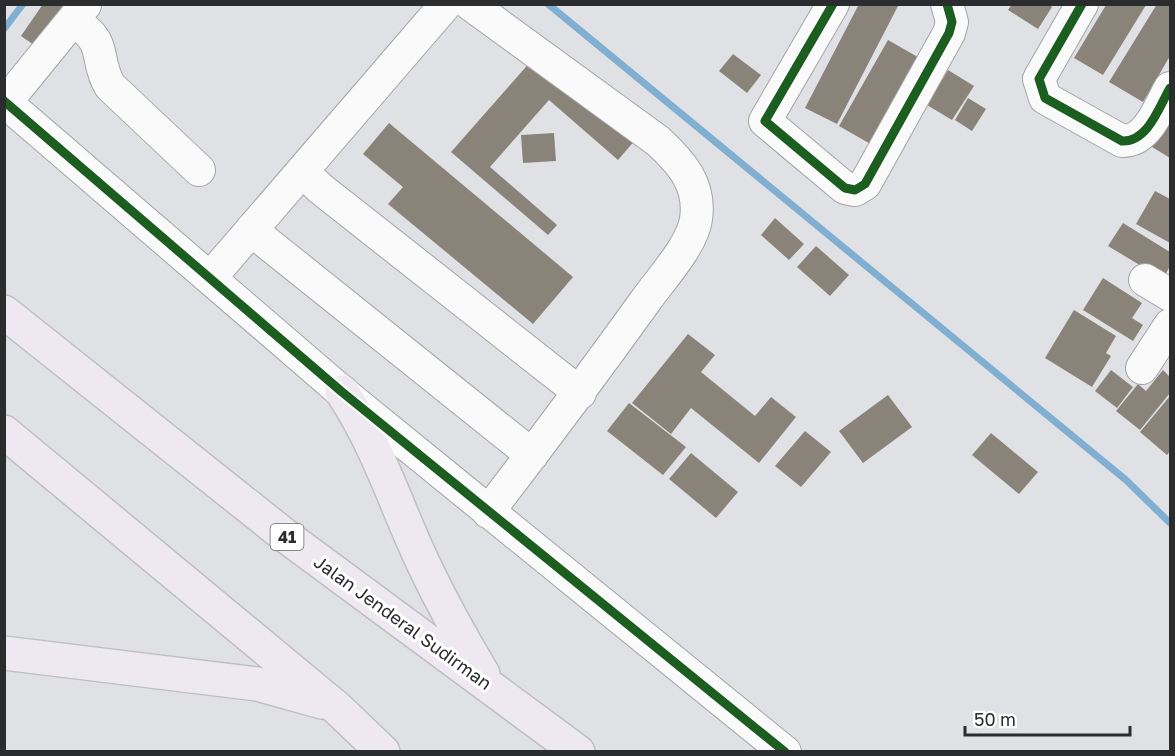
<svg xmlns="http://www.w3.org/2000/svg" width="1175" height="756" font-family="'Golos Text',sans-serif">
  <rect width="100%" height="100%" fill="#e0e1e4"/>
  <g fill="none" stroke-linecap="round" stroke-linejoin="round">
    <path stroke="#80afd1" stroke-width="7" d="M548 4 1126 480 1170 523
      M4 29 23 4"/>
  </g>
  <path fill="#8a837a" d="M43 4H66L37 47 21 36Z
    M859 4H899L837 124 805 108Z
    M1012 4H1049L1052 7 1038 29 1008 10Z
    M1157 4H1170V56L1143 102 1109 82Z
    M1106 5H1146L1103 75 1074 58Z
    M888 40 923 60 874 146 839 126Z
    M733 54 761 75 747 93 719 71Z
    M532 60 636 139 618 160 549 100 490 167 557 225 548 235 451 152Z
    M948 70 974 86 952 120 927 105Z
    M968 98 986 109 972 131 955 120Z
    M1170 101V158L1144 142Z
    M389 123 573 277 533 324 388 204 403 187 363 154Z
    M554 133 556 161 523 163 521 135Z
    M1155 191 1170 199V243L1136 224Z
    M775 218 804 244 789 260 761 235Z
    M1123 223 1170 252V266L1163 279 1108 246Z
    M816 246 849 275 830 296 797 267Z
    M1103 278 1142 303 1132 318 1143 325 1133 341 1083 310Z
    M1074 310 1116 336 1106 353 1111 356 1092 387 1045 358Z
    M688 334 715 355 701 372 755 416 771 397 796 417 759 463 691 408 671 434 632 403Z
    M1111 370 1133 387 1117 408 1095 391Z
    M1163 370 1170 377V393L1140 430 1116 411 1138 384 1146 391Z
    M888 395 912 427 863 463 839 431Z
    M1170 396V451L1167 455 1140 432Z
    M629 403 686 447 663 475 607 431Z
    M805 431 831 452 801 487 775 466Z
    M991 433 1038 472 1019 494 972 455Z
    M691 453 738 492 716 518 669 479Z"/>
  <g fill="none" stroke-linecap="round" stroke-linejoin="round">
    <g stroke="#a4a4a6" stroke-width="34">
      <path id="minor" d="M470 4 658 141C682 163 701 185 696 219 693 244 661 279 646 300 595 371 542 442 488 512
        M833 4 765 121 845 188 855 190 865 184 949 33 952 22 947 4
        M1082 4 1039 79 1045 98 1122 141C1148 142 1159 107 1170 88
        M73 21C110 43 93 57 110 86L199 170
        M4 101 342 392 785 752
        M6 102 85 5
        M302 171 321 189 580 393
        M251 230 532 455
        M210 278 446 4
        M1145 280 1170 295
        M1142 368 1170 325"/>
    </g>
    <g stroke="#bebfc0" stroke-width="36">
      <path id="highway" d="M4 312 283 534 578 752
        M342 392C380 450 395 504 424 565 442 603 462 639 483 674
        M4 432 337 708 383 752
        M4 653 257 684 322 702"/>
    </g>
    <use href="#minor" stroke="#fafafb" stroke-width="32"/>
    <use href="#highway" stroke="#eee8f1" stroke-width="33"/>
    <g stroke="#fff" stroke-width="13">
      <path id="cycleway" d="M833 4 765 121 845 188 855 190 865 184 949 33 952 22 947 4
        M1082 4 1039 79 1045 98 1122 141C1148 142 1159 107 1170 88
        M4 101 342 392 785 752"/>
    </g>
    <use href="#cycleway" stroke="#1b5e20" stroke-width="9"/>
  </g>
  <g text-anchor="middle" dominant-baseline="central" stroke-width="6" stroke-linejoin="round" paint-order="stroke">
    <rect fill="#fff" stroke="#6b6b6c" stroke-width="1.5" x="270.5" y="524" width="33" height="26" rx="4.5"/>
    <g font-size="16" font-weight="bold" fill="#2b2c2d">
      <text x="287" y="537">41</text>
    </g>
    <g font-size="18" fill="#2b2c2d" stroke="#fff">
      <text transform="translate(403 622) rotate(36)">Jalan Jenderal Sudirman</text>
    </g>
  </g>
  <rect width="1175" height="756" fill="none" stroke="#2b2c2d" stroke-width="12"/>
  <path d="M965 726v9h165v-9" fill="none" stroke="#2b2c2d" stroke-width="3"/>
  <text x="974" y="726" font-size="18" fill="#2b2c2d" stroke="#ffffff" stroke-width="4.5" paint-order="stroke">50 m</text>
</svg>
